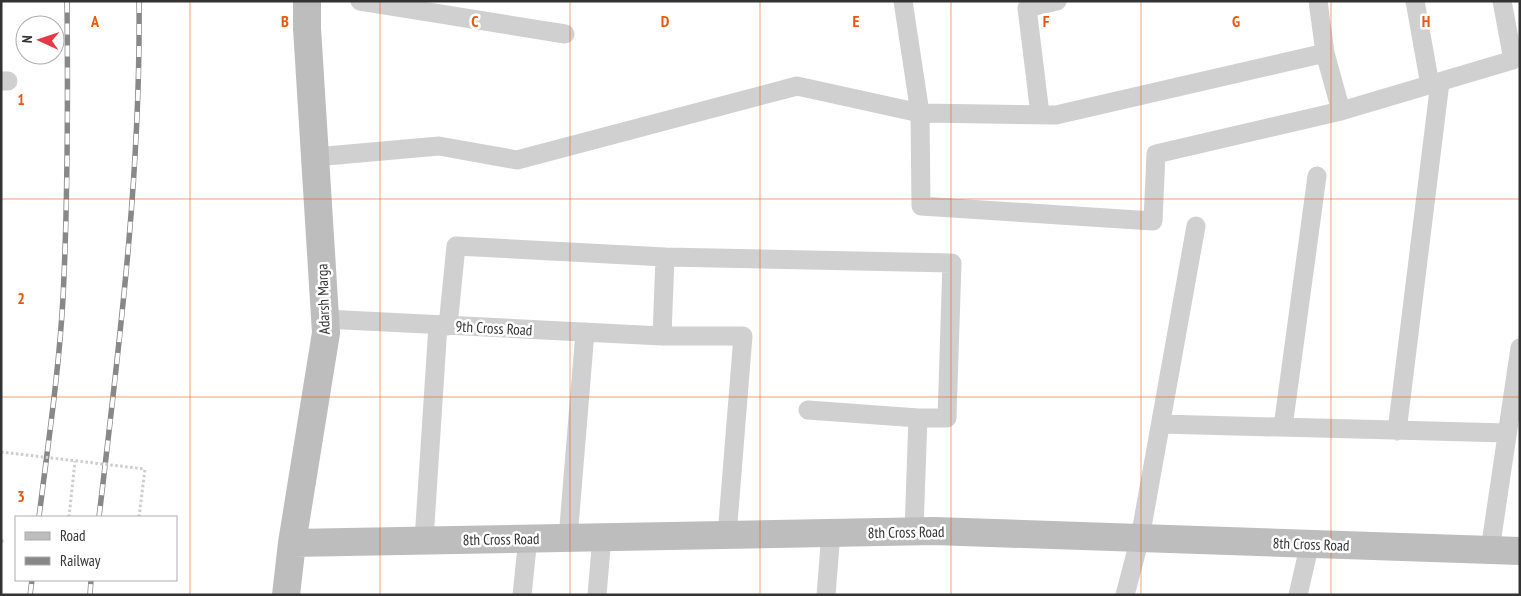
<svg xmlns="http://www.w3.org/2000/svg" width="1521" height="596" font-family="'PT Sans Narrow',sans-serif">
  <rect width="100%" height="100%" fill="#fff"/>
  <g fill="none" stroke-linecap="round" stroke-linejoin="round">
    <path stroke="#cdcdcd" stroke-width="3" stroke-dasharray="2.5 2.5" stroke-linecap="butt" d="M69 517 75 461
      M139 517 145 469
      M1 541H6"/>
    <path stroke="#d0d0d0" stroke-width="19" d="M360 1 565 34
      M903 1 920 113 921 206 1153 221 1156 154 1341 111
      M1318 1 1325 53
      M1415 1 1430 85
      M1 81H8
      M1040 114 1027 8 1057 1
      M315 157 439 146 517 160 797 86 920 113 1056 115 1325 53 1341 111 1513 60 1502 1
      M325 319 662 336H743L727 535
      M448 326 456 246 665 257
      M662 336 665 257 952 263 947 418H918
      M808 410 918 418 914 531
      M1161 424 1507 433
      M1283 427 1317 176
      M1397 431 1440 82
      M568 538 585 332
      M424 540 438 325
      M1490 550 1520 348
      M522 595 528 538
      M597 595 602 537
      M826 595 831 533
      M1125 595 1140 538 1196 226
      M1298 595 1310 543"/>
    <path stroke="#bdbdbd" stroke-width="28" d="M292 543 934 531 1520 551
      M286 595 292 543 326 333 307 28V1"/>
    <g stroke="#888" stroke-width="5.5">
      <path id="rail" d="M39 517C48 444 59 371 63 298 68 199 68 100 67 1
        M99 517C119 346 141 174 139 1
        M30 595 32 580
        M90 595 91 580"/>
    </g>
    <use href="#rail" stroke="#fff" stroke-width="4" stroke-dasharray="11" stroke-linecap="butt"/>
    <path stroke="#cdcdcd" stroke-width="3" stroke-dasharray="2.5 2.5" stroke-linecap="butt" d="M1 452 145 469"/>
  </g>
  <path fill="none" stroke="#e8590c" stroke-width="1" stroke-opacity="0.55" d="M190 1V595M380 1V595M570 1V595M760 1V595M951 1V595M1141 1V595M1331 1V595M1 199H1520M1 397H1520"/>
  <g text-anchor="middle" dominant-baseline="central" stroke-width="5" stroke-linejoin="round" paint-order="stroke">
    <g font-size="15" fill="#333" stroke="#fff">
      <text transform="translate(323 299) rotate(-92)">Adarsh Marga</text>
      <text transform="translate(494 328) rotate(3)">9th Cross Road</text>
      <text transform="translate(906 532) rotate(-1)">8th Cross Road</text>
      <text transform="translate(501 539) rotate(-1)">8th Cross Road</text>
      <text transform="translate(1311 544) rotate(2)">8th Cross Road</text>
    </g>
  </g>
  <g font-size="16" text-anchor="middle" font-weight="bold" fill="#e8590c" stroke="#fff" stroke-width="5" stroke-linejoin="round" paint-order="stroke">
    <text x="95" y="27">A</text>
    <text x="285" y="27">B</text>
    <text x="475" y="27">C</text>
    <text x="665" y="27">D</text>
    <text x="856" y="27">E</text>
    <text x="1046" y="27">F</text>
    <text x="1236" y="27">G</text>
    <text x="1426" y="27">H</text>
    <text x="21" y="105">1</text>
    <text x="21" y="304">2</text>
    <text x="21" y="502">3</text>
  </g>
  <rect width="1521" height="596" fill="none" stroke="#333333" stroke-width="5"/>
  <rect x="15" y="516" width="162" height="65" fill="#ffffff" stroke="#adadad"/>
  <rect x="25" y="532" width="25" height="8" fill="#bdbdbd" stroke="#adadad"/>
  <text x="60" y="541" font-size="15" fill="#333333">Road</text>
  <rect x="25" y="557" width="25" height="8" fill="#888888" stroke="#adadad"/>
  <text x="60" y="566" font-size="15" fill="#333333">Railway</text>
  <g transform="translate(40 40) rotate(273)"><circle r="24" fill="#ffffff" stroke="#adadad"/>
  <path d="M0-4L9 19L0 12L-9 19Z" fill="#e63946"/>
  <text y="-8" font-size="14" font-weight="bold" text-anchor="middle" fill="#333333">N</text>
  </g>
</svg>
